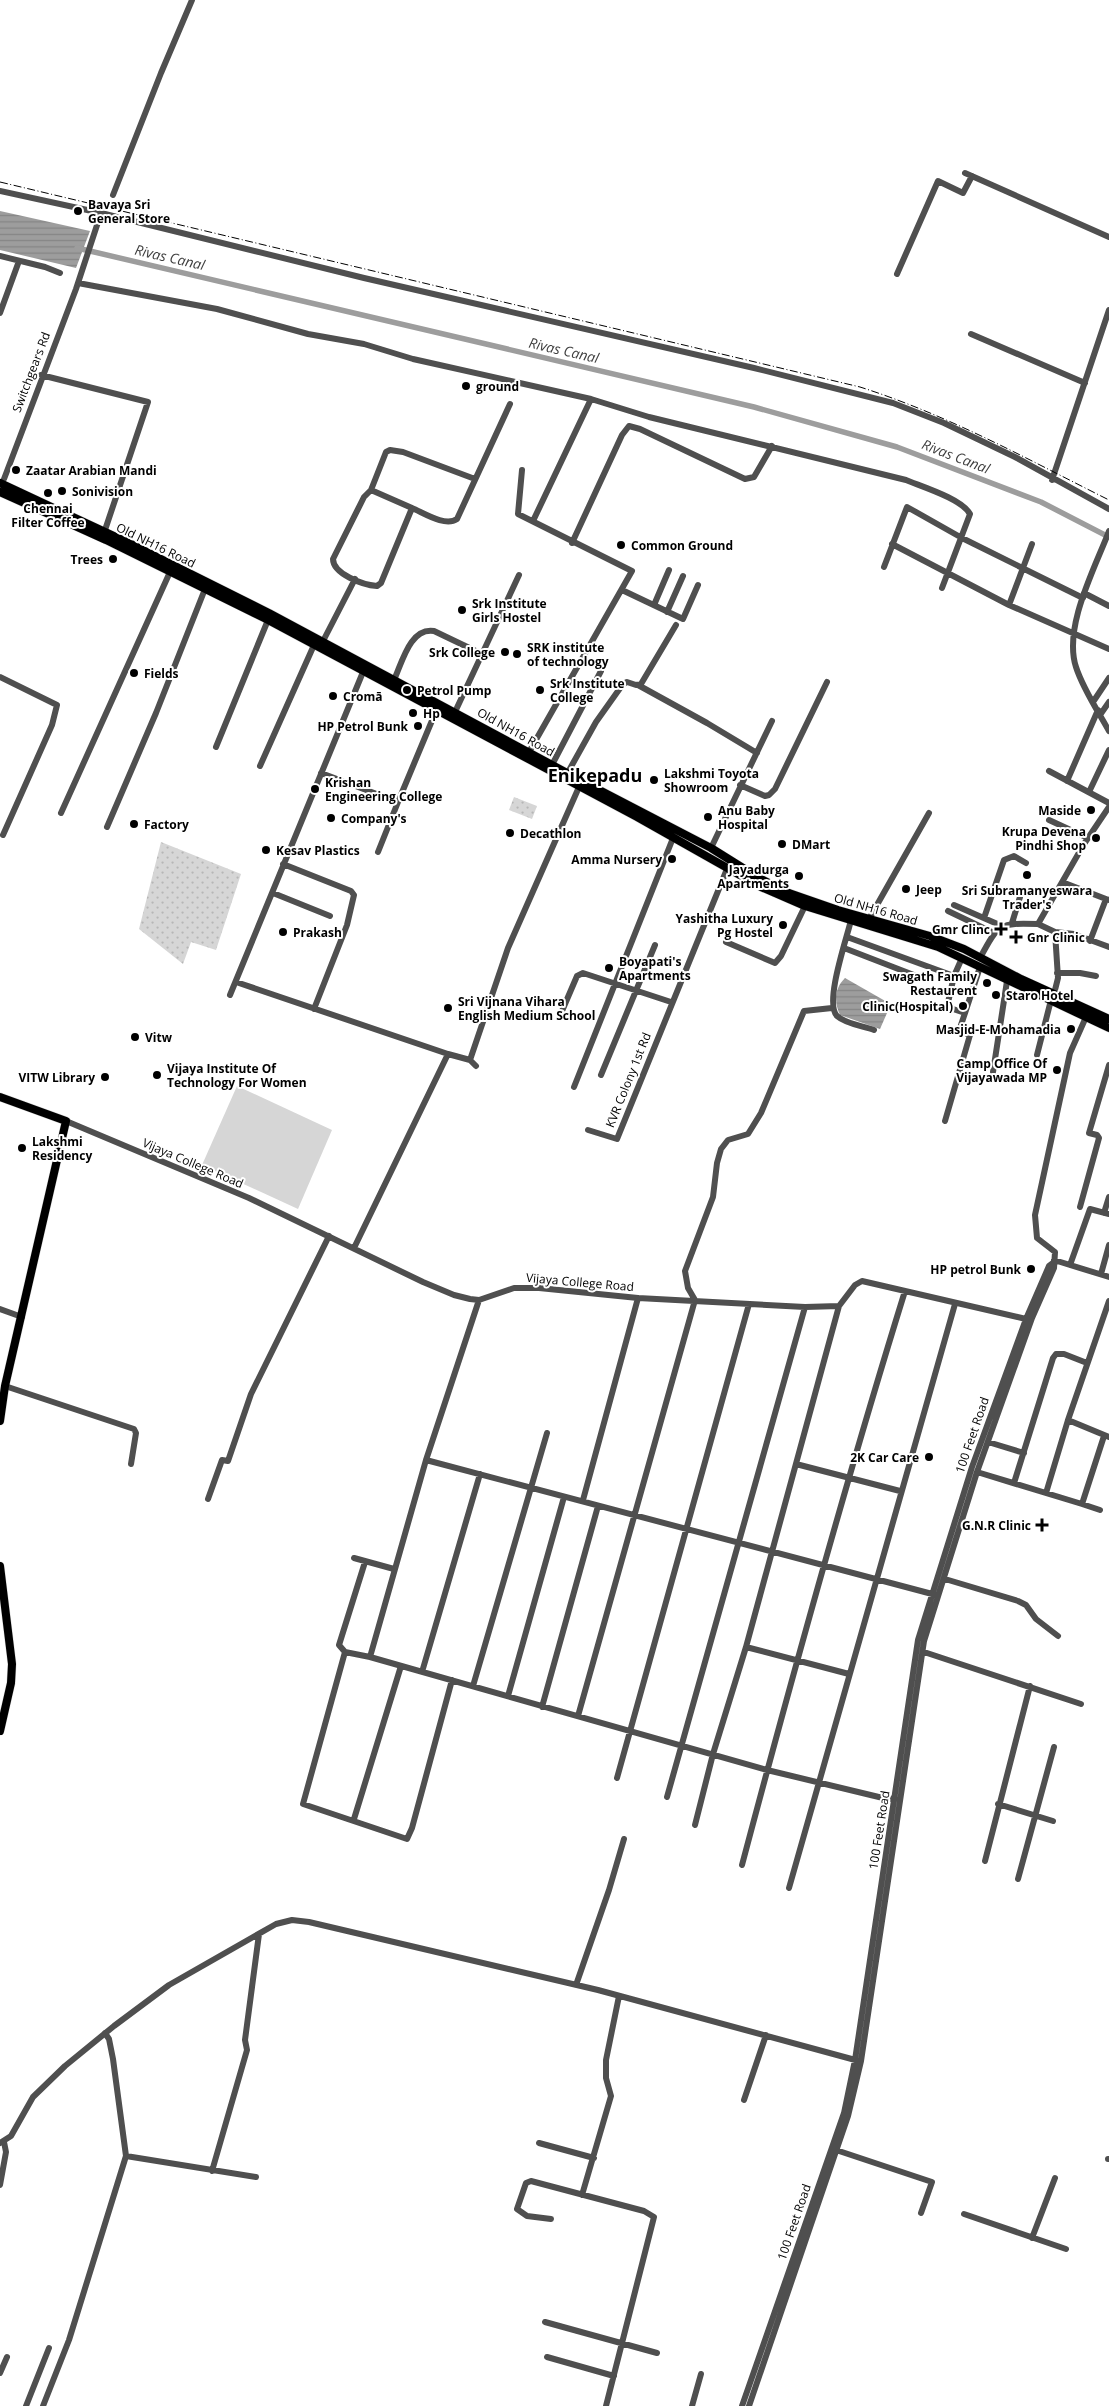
<svg xmlns="http://www.w3.org/2000/svg" width="1109" height="2406" font-family="'Open Sans',sans-serif">
  <defs>
    <pattern id="grass-dots" width="8" height="8" patternUnits="userSpaceOnUse" patternTransform="scale(1.25)"><rect width="8" height="8" fill="#d6d6d6"/><path d="M2 2h.1M6 6h.1" fill="none" stroke="#b6b6b6" stroke-width="1.8" stroke-linecap="round"/></pattern>
    <pattern id="water-rules" width="6" height="5" patternUnits="userSpaceOnUse" patternTransform="scale(1.25)"><rect width="6" height="5" fill="#9d9d9d"/><path d="M0 2.5h6" fill="none" stroke="#858585"/></pattern>
  </defs>
  <rect width="100%" height="100%" fill="#fff"/>
  <path fill="url(#grass-dots)" d="M514 797 537 806 532 819 509 810Z
    M161 842 241 874 216 950 191 942 183 964 139 929Z"/>
  <path fill="#d6d6d6" d="M237 1086 332 1130 298 1209 202 1165Z"/>
  <path fill="url(#water-rules)" d="M0 211 90 231 76 268 0 250Z
    M845 978 887 1002V1013L880 1029 840 1015C834 1002 834 989 845 978Z"/>
  <g fill="none" stroke-linecap="round" stroke-linejoin="round">
    <path stroke="#9d9d9d" stroke-width="5.5" d="M77 248 754 407 897 447 1041 502 1109 537"/>
    <g stroke="#dbdbdb" stroke-width="9">
      <path id="major" d="M0 483 133 545 269 613 582 781 711 848 759 878 789 893 838 910 930 936 964 949 1021 979 1109 1019
        M0 492 106 540 268 620 637 817 761 887 805 906 938 947 1109 1028
        M0 1097 66 1121 5 1386 0 1421
        M0 1566 12 1664 11 1683 0 1731"/>
    </g>
    <path stroke="#4f4f4f" stroke-width="6" d="M965 173 1109 237
      M0 191 101 213
      M113 195 161 73 192 0
      M0 256 45 267 60 273
      M897 274 938 181 963 193 972 176
      M78 283 217 309 308 334 364 344 413 359 591 399 649 417 906 480C923 487 962 499 970 514L942 588
      M0 313 19 261
      M971 334 1085 383
      M41 375 148 402 104 533
      M522 470 518 514 632 571 529 752
      M4 479 76 289 101 213 364 278 754 368 893 403 944 423 1015 457 1109 509
      M1052 480 1109 310
      M371 490 412 508 381 583 377 586C363 585 333 574 333 559L364 497 371 490 386 452 390 450 403 452 475 479
      M412 508C424 513 445 527 457 519L510 404
      M533 521 591 399
      M1109 531C1095 568 1063 627 1076 667 1083 689 1098 711 1109 731
      M572 543 622 435 629 426 640 429 745 479 754 477 772 446
      M892 544 1009 605 1109 649
      M884 567 907 507 962 538 1083 598
      M622 590 683 619 698 585
      M1084 593 1109 606
      M654 605 669 570
      M1009 605 1032 544
      M667 612 683 576
      M321 645 355 579
      M0 677 57 705 52 725 3 835
      M394 680C402 663 410 627 434 631L482 654
      M638 685 707 723 757 753
      M1093 702 1109 678
      M455 712 519 575
      M1100 715 1109 702
      M216 747 268 620
      M552 765 601 671
      M260 766 314 645
      M1049 771 1109 803
      M321 773 398 802 436 711
      M567 774 596 722 623 684 627 682 636 685 641 684 676 625
      M1067 781 1098 710
      M740 785 765 796 769 795 775 789 827 682
      M1089 792 1109 750
      M61 813 170 572
      M1049 820 1088 838
      M107 827 156 713 205 589
      M711 848 772 721
      M378 852 398 802
      M283 864 351 891 354 895 347 925 314 1009
      M1062 882 1106 899
      M273 893 330 916
      M954 905 1002 926
      M948 911 994 933
      M984 918 1004 860 1014 856 1026 863
      M869 919 929 813
      M851 920C847 938 824 1003 837 1016 846 1024 863 1026 874 1030
      M1012 923 1020 897
      M1038 924 1055 932 1074 934 1109 947
      M847 937 954 976 947 1007 965 1013 980 967
      M1090 941 1106 899 1109 900
      M726 942 775 963 781 956 805 906
      M844 948 919 977
      M980 958C999 923 999 923 1038 924L1084 844 1109 807
      M1057 973H1080L1096 976
      M954 976 962 958
      M236 982 448 1054
      M1054 994 1058 978 1055 932
      M230 995 363 672
      M562 1011 577 976 583 973 671 1002
      M1037 1055 1051 1000
      M470 1060 476 1066
      M993 1072 1007 981
      M601 1075 655 945
      M574 1087 673 838
      M66 1121 249 1198 423 1282 454 1295 470 1299 479 1300 514 1288H539L638 1298 805 1307 839 1306 855 1285 862 1281 1026 1319
      M945 1121 970 1035 959 1031 965 1013
      M588 1130 617 1139 727 869
      M1080 1207 1099 1138 1097 1135 1089 1133 1109 1065
      M1104 1213 1109 1197
      M354 1248 448 1054 470 1060 508 948 579 787
      M1054 1260 1109 1277
      M1070 1265 1090 1209 1109 1214
      M1101 1274 1109 1245
      M0 1309 22 1317
      M5 1386 134 1429 136 1433 131 1464
      M1068 1420 1109 1437
      M988 1442 1024 1453
      M426 1460 479 1300
      M796 1464 900 1491
      M977 1472 1082 1504 1104 1436
      M1014 1483 1053 1358 1056 1354H1064L1087 1363
      M1046 1493 1068 1420 1109 1301
      M208 1499 222 1460 228 1461 251 1394 329 1236
      M583 1500 638 1298
      M1082 1504 1100 1510
      M354 1558 394 1569
      M365 1562 339 1645 345 1652 370 1657 767 1770 883 1798 895 1799
      M945 1579 1018 1601 1026 1605 1036 1619 1058 1636
      M746 1647 849 1674
      M345 1652 303 1804 407 1839 412 1828 452 1680
      M924 1652 1081 1704
      M370 1657 426 1460 936 1595
      M422 1672 480 1474
      M473 1686 547 1433
      M508 1696 564 1497
      M542 1707 598 1506
      M578 1716 695 1300 688 1288 685 1271 713 1197 717 1163 721 1149 728 1140 748 1134 761 1113 804 1011 832 1008
      M617 1778 749 1304
      M667 1797 805 1307
      M998 1804 1053 1821
      M354 1819 401 1666
      M695 1825 713 1754 746 1647 839 1306
      M985 1861 1030 1686
      M742 1865C793 1673 846 1481 905 1291
      M1018 1879 1054 1747
      M789 1888 955 1304
      M576 1985 609 1890 624 1839
      M744 2100 766 2035
      M0 2143 11 2136 33 2097 65 2066 114 2026 169 1985 276 1924 292 1920 309 1922 598 1990 859 2061
      M539 2143 594 2158
      M836 2150 932 2182 921 2213
      M126 2156 256 2177
      M1108 2159H1109
      M212 2171 247 2050 245 2040 259 1934
      M0 2185 6 2152 4 2142
      M582 2195 611 2096 606 2078V2060L619 1996
      M964 2214 1066 2249
      M551 2219 527 2216 517 2209 526 2183 531 2181 644 2211 654 2217 606 2406
      M1032 2238 1055 2178
      M545 2322 657 2353
      M547 2357 614 2376
      M0 2373 7 2357
      M26 2406 49 2348
      M43 2406 69 2340 126 2156 113 2059 109 2039 105 2033
      M692 2406 701 2374
      M742 2406 844 2113 855 2060 918 1640 972 1467 1026 1319 1049 1266 1053 1263
      M749 2406 848 2116 861 2061 924 1641 977 1472 1032 1318 1054 1268 1055 1252 1037 1238 1035 1215 1070 1053 1086 1017"/>
    <use href="#major" stroke="#000" stroke-width="8"/>
    <path stroke="#000" stroke-width="1" stroke-dasharray="8 2.5 1 2.5" stroke-linecap="butt" d="M0 182 860 387C948 415 1027 459 1109 500"/>
  </g>
  <g fill="#000" stroke="#fff" stroke-width="2">
    <circle cx="78" cy="211" r="5"/>
    <circle cx="466" cy="386" r="5"/>
    <circle cx="16" cy="470" r="5"/>
    <circle cx="62" cy="491" r="5"/>
    <circle cx="48" cy="493" r="5"/>
    <circle cx="621" cy="545" r="5"/>
    <circle cx="113" cy="559" r="5"/>
    <circle cx="462" cy="610" r="5"/>
    <circle cx="505" cy="652" r="5"/>
    <circle cx="517" cy="654" r="5"/>
    <circle cx="134" cy="673" r="5"/>
    <circle cx="407" cy="690" r="5"/>
    <circle cx="540" cy="690" r="5"/>
    <circle cx="333" cy="696" r="5"/>
    <circle cx="413" cy="713" r="5"/>
    <circle cx="418" cy="726" r="5"/>
    <circle cx="654" cy="780" r="5"/>
    <circle cx="315" cy="789" r="5"/>
    <circle cx="1091" cy="810" r="5"/>
    <circle cx="708" cy="817" r="5"/>
    <circle cx="331" cy="818" r="5"/>
    <circle cx="134" cy="824" r="5"/>
    <circle cx="510" cy="833" r="5"/>
    <circle cx="1096" cy="838" r="5"/>
    <circle cx="782" cy="844" r="5"/>
    <circle cx="266" cy="850" r="5"/>
    <circle cx="672" cy="859" r="5"/>
    <circle cx="1027" cy="875" r="5"/>
    <circle cx="799" cy="876" r="5"/>
    <circle cx="906" cy="889" r="5"/>
    <circle cx="783" cy="925" r="5"/>
    <path d="M998.5 921.5h5v5h5v5h-5v5h-5v-5h-5v-5h5z"/>
    <circle cx="283" cy="932" r="5"/>
    <path d="M1013.5 929.5h5v5h5v5h-5v5h-5v-5h-5v-5h5z"/>
    <circle cx="609" cy="968" r="5"/>
    <circle cx="987" cy="983" r="5"/>
    <circle cx="996" cy="995" r="5"/>
    <circle cx="963" cy="1006" r="5"/>
    <circle cx="448" cy="1008" r="5"/>
    <circle cx="1071" cy="1029" r="5"/>
    <circle cx="135" cy="1037" r="5"/>
    <circle cx="1057" cy="1070" r="5"/>
    <circle cx="157" cy="1075" r="5"/>
    <circle cx="105" cy="1077" r="5"/>
    <circle cx="22" cy="1148" r="5"/>
    <circle cx="1031" cy="1269" r="5"/>
    <circle cx="929" cy="1457" r="5"/>
    <path d="M1039.5 1517.5h5v5h5v5h-5v5h-5v-5h-5v-5h5z"/>
  </g>
  <g text-anchor="middle" dominant-baseline="central" stroke-width="4" stroke-linejoin="round" paint-order="stroke">
    <g font-size="12" font-weight="bold" fill="#000" stroke="#fff" text-anchor="start">
      <text x="88" y="204">Bavaya Sri<tspan x="88" dy="14">General Store</tspan></text>
      <text x="476" y="386">ground</text>
      <text x="26" y="470">Zaatar Arabian Mandi</text>
      <text x="72" y="491">Sonivision</text>
      <text x="48" y="508" text-anchor="middle">Chennai<tspan x="48" dy="14">Filter Coffee</tspan></text>
      <text x="631" y="545">Common Ground</text>
      <text x="103" y="559" text-anchor="end">Trees</text>
      <text x="472" y="603">Srk Institute<tspan x="472" dy="14">Girls Hostel</tspan></text>
      <text x="527" y="647">SRK institute<tspan x="527" dy="14">of technology</tspan></text>
      <text x="495" y="652" text-anchor="end">Srk College</text>
      <text x="144" y="673">Fields</text>
      <text x="550" y="683">Srk Institute<tspan x="550" dy="14">College</tspan></text>
      <text x="417" y="690">Petrol Pump</text>
      <text x="343" y="696">Cromā</text>
      <text x="423" y="713">Hp</text>
      <text x="408" y="726" text-anchor="end">HP Petrol Bunk</text>
      <text x="664" y="773">Lakshmi Toyota<tspan x="664" dy="14">Showroom</tspan></text>
      <text x="325" y="782">Krishan<tspan x="325" dy="14">Engineering College</tspan></text>
      <text x="718" y="810">Anu Baby<tspan x="718" dy="14">Hospital</tspan></text>
      <text x="1081" y="810" text-anchor="end">Maside</text>
      <text x="341" y="818">Company's</text>
      <text x="144" y="824">Factory</text>
      <text x="1086" y="831" text-anchor="end">Krupa Devena<tspan x="1086" dy="14">Pindhi Shop</tspan></text>
      <text x="520" y="833">Decathlon</text>
      <text x="792" y="844">DMart</text>
      <text x="276" y="850">Kesav Plastics</text>
      <text x="662" y="859" text-anchor="end">Amma Nursery</text>
      <text x="789" y="869" text-anchor="end">Jayadurga<tspan x="789" dy="14">Apartments</tspan></text>
      <text x="916" y="889">Jeep</text>
      <text x="1027" y="890" text-anchor="middle">Sri Subramanyeswara<tspan x="1027" dy="14">Trader's</tspan></text>
      <text x="773" y="918" text-anchor="end">Yashitha Luxury<tspan x="773" dy="14">Pg Hostel</tspan></text>
      <text x="990" y="929" text-anchor="end">Gmr Clinc</text>
      <text x="293" y="932">Prakash</text>
      <text x="1027" y="937">Gnr Clinic</text>
      <text x="619" y="961">Boyapati's<tspan x="619" dy="14">Apartments</tspan></text>
      <text x="977" y="976" text-anchor="end">Swagath Family<tspan x="977" dy="14">Restaurent</tspan></text>
      <text x="1006" y="995">Staro Hotel</text>
      <text x="458" y="1001">Sri Vijnana Vihara<tspan x="458" dy="14">English Medium School</tspan></text>
      <text x="953" y="1006" text-anchor="end">Clinic(Hospital)</text>
      <text x="1061" y="1029" text-anchor="end">Masjid-E-Mohamadia</text>
      <text x="145" y="1037">Vitw</text>
      <text x="1047" y="1063" text-anchor="end">Camp Office Of<tspan x="1047" dy="14">Vijayawada MP</tspan></text>
      <text x="167" y="1068">Vijaya Institute Of<tspan x="167" dy="14">Technology For Women</tspan></text>
      <text x="95" y="1077" text-anchor="end">VITW Library</text>
      <text x="32" y="1141">Lakshmi<tspan x="32" dy="14">Residency</tspan></text>
      <text x="1021" y="1269" text-anchor="end">HP petrol Bunk</text>
      <text x="919" y="1457" text-anchor="end">2K Car Care</text>
      <text x="1031" y="1525" text-anchor="end">G.N.R Clinic</text>
    </g>
    <g font-size="12" fill="#000" stroke="#fff">
      <text transform="translate(31 372) rotate(-69)">Switchgears Rd</text>
      <text transform="translate(156 545) rotate(26)">Old NH16 Road</text>
      <text transform="translate(516 732) rotate(29)">Old NH16 Road</text>
      <text transform="translate(876 909) rotate(16)">Old NH16 Road</text>
      <text transform="translate(628 1080) rotate(-68)">KVR Colony 1st Rd</text>
      <text transform="translate(193 1163) rotate(23)">Vijaya College Road</text>
      <text transform="translate(580 1282) rotate(5)">Vijaya College Road</text>
      <text transform="translate(972 1435) rotate(-71)">100 Feet Road</text>
      <text transform="translate(879 1830) rotate(-81)">100 Feet Road</text>
      <text transform="translate(794 2222) rotate(-71)">100 Feet Road</text>
    </g>
    <g font-size="14" font-style="italic" fill="#3e3e3e" stroke="#fff">
      <text transform="translate(170 257) rotate(13)">Rivas Canal</text>
      <text transform="translate(564 350) rotate(13)">Rivas Canal</text>
      <text transform="translate(956 456) rotate(21)">Rivas Canal</text>
    </g>
    <g font-size="18" font-weight="bold" fill="#000" stroke="#fff">
      <text x="595" y="775">Enikepadu</text>
    </g>
  </g>
</svg>
